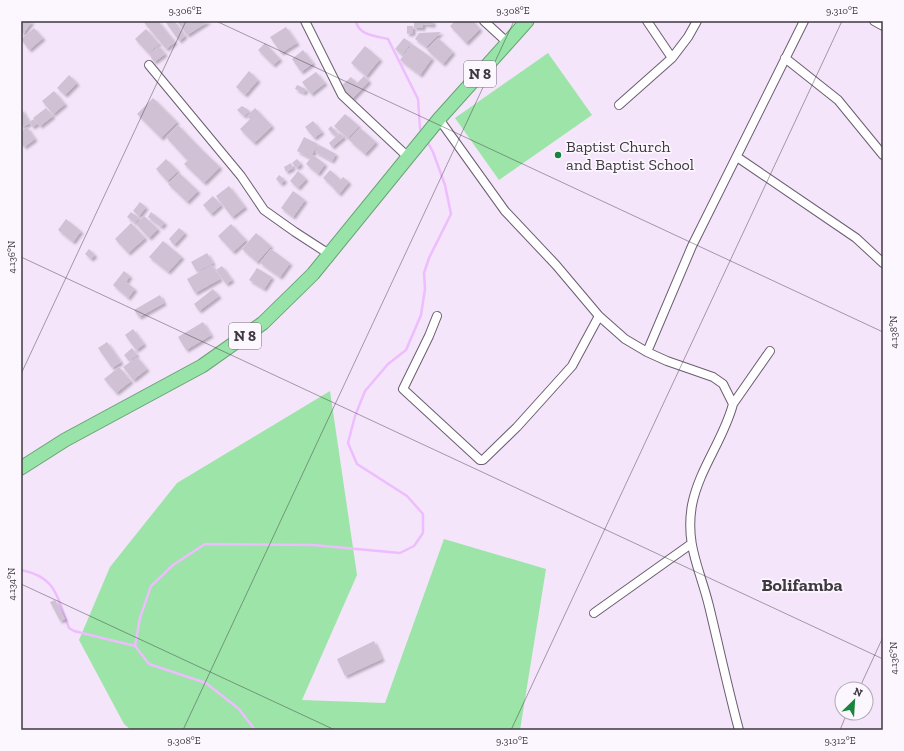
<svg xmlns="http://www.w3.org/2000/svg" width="904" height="751" font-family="'Zilla Slab',serif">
  <defs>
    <filter id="shadow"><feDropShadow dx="2.5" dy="2.5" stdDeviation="1" flood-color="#0004"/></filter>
  </defs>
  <rect width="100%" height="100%" fill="#f4e5fa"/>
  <path fill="#9ce4a8" d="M548 53 592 115 499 180 455 118Z
    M330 391 357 575 302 700 385 703 444 539 546 569 520 730H131L124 724 79 640 110 567 177 483Z"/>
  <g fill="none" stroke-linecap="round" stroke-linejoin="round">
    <path stroke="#edbdfe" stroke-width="2.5" d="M356 21C358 35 376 36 388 39L418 99 420 128 422 133
      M21 570C57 577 57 597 69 628L74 631 135 646
      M255 730 239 709 206 683 149 664 135 646 140 618 151 586 173 565 205 544 313 545 400 553 414 546 423 533V514L407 496 357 464 348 443 355 416 365 391 388 364 406 350 421 315 425 289 424 273 429 258 451 214 445 185 433 152 427 141"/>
  </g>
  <path fill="#d0c1d5" filter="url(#shadow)" d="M21 21H32L23 34 21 33Z
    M143 21H158L175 42 166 49Z
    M165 21H174L185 36 179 41Z
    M177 21H209L187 35Z
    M414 21H433V25L423 24V28H414Z
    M455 21H473L480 29 466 43 450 26Z
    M407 26H413V33L407 34Z
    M286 27 297 43 281 53 270 37Z
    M34 28 43 38 29 50 21 39Z
    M146 29 159 44 148 53 135 39Z
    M441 32 426 47 415 39 419 33Z
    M404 38 411 43 402 55 395 49Z
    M438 38 453 52 443 64 427 50Z
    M265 43 280 59 273 65 258 50Z
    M412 44 432 58 420 75 400 60Z
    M159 46 165 54 154 62 149 54Z
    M365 46 380 59 366 76 351 63Z
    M303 50 313 63 301 72 292 59Z
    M249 71 258 80 245 95 236 87Z
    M316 72 325 83 311 94 302 82Z
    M69 75 77 83 65 95 57 88Z
    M364 76 369 81 352 99 340 87 351 77 357 83Z
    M297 85 306 89 304 93 295 89Z
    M54 91 65 104 53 114 42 101Z
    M153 98 177 122 161 138 137 114Z
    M242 106 250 111 244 116 237 110Z
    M21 108 29 122 34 119 37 124 32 127 30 123 21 128Z
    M46 108 53 116 40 126 33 118Z
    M255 108 272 126 254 143 240 129 250 119 247 116Z
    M345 114 359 126 348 138 334 126Z
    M313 121 322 132 314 138 305 127Z
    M178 125 200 148 220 167 204 183 184 164 195 153 187 160 166 137Z
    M331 126 338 134 335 136 328 129Z
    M27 127 35 139 24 147 21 143V132Z
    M360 128 376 142 365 154 349 140Z
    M340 133 344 137 332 147 329 143Z
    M304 137 318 144 310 158 297 151Z
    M319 145 336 154 332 161 315 152Z
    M313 155 325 164 318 174 306 164Z
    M166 159 178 171 167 181 156 169Z
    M297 159 301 164 297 168 292 163Z
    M291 163 293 168 286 172 284 167Z
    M330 170 340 179 333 187 323 178Z
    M298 171 306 179 298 188 290 181Z
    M179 173 198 191 187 202 168 184Z
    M279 175 285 180 281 184 276 179Z
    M343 177 349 182 339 194 333 188Z
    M229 186 245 207 232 217 216 196Z
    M293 191 305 200 293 217 281 208Z
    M213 196 221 205 211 214 203 205Z
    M140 202 146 207 139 216 133 211Z
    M131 212 139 218 135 223 127 217Z
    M151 212 165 223 161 227 148 217Z
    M144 216 158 229 149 238 136 224Z
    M66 219 81 231 73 242 58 230Z
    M131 223 145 238 128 253 115 239Z
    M231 224 246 240 233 252 218 236Z
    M179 228 185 233 174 245 169 239Z
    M256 233 271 246 257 262 242 249Z
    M163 241 182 257 168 272 149 257Z
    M89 249 95 255 91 259 85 254Z
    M271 249 290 263 280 277 260 263Z
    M207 253 213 263 197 272 191 262Z
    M212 265 220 279 195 293 187 279Z
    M222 266 232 280 226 284 216 270Z
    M257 268 272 277 264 289 249 280Z
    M124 271 130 276 126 282 135 289 128 298 113 285Z
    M213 289 219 296 199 311 194 304Z
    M160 295 164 303 139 317 134 310Z
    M203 322 211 335 186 350 178 337Z
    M133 329 144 344 136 350 125 335Z
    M107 342 121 362 112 368 98 348Z
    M132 348 137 355 129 361 124 355Z
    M137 357 147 369 133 380 123 367Z
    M119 367 131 381 116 393 104 379Z
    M55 600 65 619 60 621 50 602Z
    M374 641 382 659 345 676 337 659Z"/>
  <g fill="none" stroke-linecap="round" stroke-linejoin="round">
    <g stroke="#6b5e6f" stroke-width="10">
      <path id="minor" d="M305 21 342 95 408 157
        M484 21 508 43
        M647 21 672 58 688 37 697 21
        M874 21 883 26
        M785 58 838 100 883 155
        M149 65 241 176 264 210 295 232 329 254
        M619 105 672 58
        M439 119 505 211 556 265 599 316 625 339 647 352 667 361 713 377 723 384 733 404C724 439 699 469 692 505 685 545 700 569 709 606 719 647 728 689 739 730
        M737 157 856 238 883 263
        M437 316 429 336 403 389 480 460H483L517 427 572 366 599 316
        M647 352 692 246 804 21
        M733 404 770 351
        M594 613 691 544"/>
    </g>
    <g stroke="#68a375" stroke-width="15">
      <path id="trunk" d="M21 468 65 440 202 366 263 323 313 274 439 119 527 21"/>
    </g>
    <use href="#minor" stroke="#fff" stroke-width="8"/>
    <use href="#trunk" stroke="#98e3a8" stroke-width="13"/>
  </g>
  <path fill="none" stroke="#3e3840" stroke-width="1" stroke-opacity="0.45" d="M216 21 883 332M21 257 883 659M21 374 186 21M21 584 335 730M859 689 883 637M183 730 514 21M511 730 842 21M840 730 847 713"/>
  <circle fill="#17853c" stroke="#fcf6fe" stroke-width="1.5" cx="558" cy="155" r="4"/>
  <g text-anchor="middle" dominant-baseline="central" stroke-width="3.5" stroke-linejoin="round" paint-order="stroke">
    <g fill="#fcf6fe" stroke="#777179" stroke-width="1">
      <rect x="464" y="61" width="32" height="26" rx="3"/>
      <rect x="229" y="323" width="32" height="26" rx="3"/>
    </g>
    <g font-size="15" font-weight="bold" fill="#3e3840">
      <text x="480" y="74">N 8</text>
      <text x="245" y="336">N 8</text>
    </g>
    <g font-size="16" fill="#3e3840" stroke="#fcf6fe" text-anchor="start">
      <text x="566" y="146">Baptist Church<tspan x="566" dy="18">and Baptist School</tspan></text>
    </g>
    <g font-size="18" font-weight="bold" fill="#3e3840" stroke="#fcf6fe">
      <text x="802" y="585">Bolifamba</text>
    </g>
  </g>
  <rect width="904" height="751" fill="none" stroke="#fcf6fe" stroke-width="44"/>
  <g transform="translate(854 701) rotate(25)"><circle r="19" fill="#fcf6fe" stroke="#b0aab2"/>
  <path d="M0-3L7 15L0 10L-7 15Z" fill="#17853c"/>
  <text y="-6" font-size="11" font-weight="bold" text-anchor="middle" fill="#3e3840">N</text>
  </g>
  <rect x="22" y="22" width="860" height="707" fill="none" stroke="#3e3840" stroke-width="1.5"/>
  <g font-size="10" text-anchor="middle" fill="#3e3840">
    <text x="185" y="14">9.306°E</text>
    <text x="513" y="14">9.308°E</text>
    <text x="842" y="14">9.310°E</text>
    <text transform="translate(11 257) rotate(-90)" y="4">4.136°N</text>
    <text transform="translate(893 332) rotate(-90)" y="4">4.138°N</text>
    <text transform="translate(11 584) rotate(-90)" y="4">4.134°N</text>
    <text transform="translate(893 658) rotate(-90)" y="4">4.136°N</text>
    <text x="184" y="744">9.308°E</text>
    <text x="512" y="744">9.310°E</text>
    <text x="840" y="744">9.312°E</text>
  </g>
</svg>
